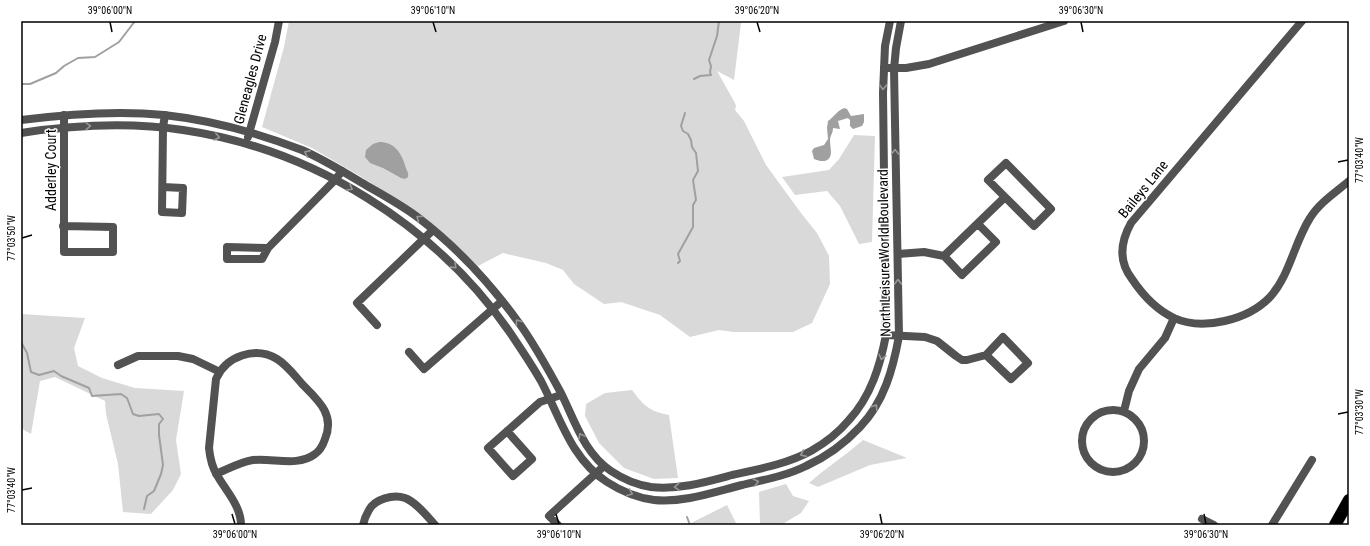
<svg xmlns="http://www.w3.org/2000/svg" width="1370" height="546" font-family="'Roboto Condensed',sans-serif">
  <rect width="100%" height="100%" fill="#fff"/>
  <path fill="#d9d9d9" d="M289 21H743L741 23 734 80 717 71 735 103 736 106 735 110 744 121 766 165 801 213 817 233 829 256 830 284 812 323 793 332H733L719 330 690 337 660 315 621 302 604 304 574 284 563 270 546 263 503 253 478 266 427 220 360 176 312 148 262 127 284 47Z
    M854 135 875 136 872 242 859 244 840 206 827 191 795 195 782 177 829 170 839 159Z
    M21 314 85 318 74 348 78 366 102 378 135 388 184 391 176 440 181 474 173 490 151 514 123 512 118 464 106 414 105 401 55 377 40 381 31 434 21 428Z
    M632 390C644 406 649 411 669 415L678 478 654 479 624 468 599 443 585 416 586 404 605 393Z
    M863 440 907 458 870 465 818 487 809 483C826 468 846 455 863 440Z
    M786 484 793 496 809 501 801 513 781 525H760L759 492Z
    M727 505 737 525H687Z"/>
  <path fill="#a0a0a0" d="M844 108 847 109 851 116 864 114V122L862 126 853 129 850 126V120L848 118 838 121 840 129 833 128C833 133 830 136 830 140 830 144 831 149 831 153 830 163 821 162 814 159L812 151 814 148 824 145 828 139 827 128 828 121C835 116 837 111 844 108Z
    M379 142C394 142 401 152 405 165 406 170 409 172 408 177L405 179 401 178 383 168 370 163 365 157 366 150 373 144Z"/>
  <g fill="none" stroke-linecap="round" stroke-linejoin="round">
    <path stroke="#a0a0a0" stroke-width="2" d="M694 79 700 76 711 75 710 72 711 66 709 60 717 36 719 21
      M21 84H30L56 73 64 66 78 58 95 57 119 42 135 21
      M678 263 680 261 678 254 693 227V205L696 200 693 180 698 171 696 153 692 147 691 140 688 134 683 131 681 126 685 113
      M21 342 27 353 31 372 39 375 54 371 61 376 89 388 92 396 121 394 127 398 133 414 139 416 159 414 163 419 159 424V435L163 465 161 474 154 491 147 496 144 509
      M687 517 690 525"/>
    <g stroke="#dbdbdb" stroke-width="13">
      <path id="motorway" d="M1335 525 1349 500"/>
    </g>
    <path stroke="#525252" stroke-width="8" d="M1302 21 1131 223C1121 241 1118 261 1132 279 1142 294 1157 310 1174 318 1203 331 1248 320 1270 297 1290 275 1294 243 1310 218 1319 203 1336 192 1349 181
      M884 68H906L929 64 1064 21
      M163 187 183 188 182 213 162 212 163 127 165 115
      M63 226 113 227V252H64V115
      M268 248 262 259H227V247L268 248 335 180 342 171
      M898 254 924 252 944 256 1005 197 1034 226 1051 209 1006 163 988 180 1005 197
      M944 256 962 275 996 242 978 224
      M377 325 357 303 433 230
      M886 335 925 337 937 341 956 356 962 360H967L986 355 1003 337 1028 363 1011 379 986 355
      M409 352 424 369 502 301
      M118 365 138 356H178L193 359 220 372
      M1082 441a31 31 0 1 1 62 0a31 31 0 1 1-62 0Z
      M1124 411 1129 391 1139 369 1165 338 1174 318
      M507 431 532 459 513 476 488 448 540 402 561 395
      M216 474C228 469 240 462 253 460 274 458 298 467 315 454 321 450 323 445 325 439 335 415 319 401 303 385 295 376 287 365 277 359 255 346 226 356 216 379L209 448C210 458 212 467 217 475 226 491 241 506 241 525
      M1202 519 1214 525
      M363 525C364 520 366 515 369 510 375 499 393 494 405 498 416 502 427 516 435 525
      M558 525 549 516 604 466
      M1272 525 1312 460"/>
    <path stroke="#525252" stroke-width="8" d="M21 120C68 114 116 110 164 115 210 120 258 133 302 150 325 160 347 174 369 187 385 196 401 205 416 216 456 246 490 283 519 323 535 345 548 369 561 393 575 421 584 453 611 471 623 479 637 485 651 487 679 490 706 482 732 475 759 469 787 464 811 451 825 443 839 432 849 420 871 396 880 366 886 335L883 93 885 46 890 21
      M21 133C74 125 129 122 183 130 313 149 436 225 511 334 521 349 532 365 541 381 560 417 571 459 607 482 621 491 638 498 654 500 683 503 714 492 742 485 763 480 786 476 806 466 826 457 845 443 860 427 884 402 893 369 899 336L894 69 896 48 901 21
      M248 137 275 42 279 21"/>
    <use href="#motorway" stroke="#000" stroke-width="12"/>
  </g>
  <defs><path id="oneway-chevron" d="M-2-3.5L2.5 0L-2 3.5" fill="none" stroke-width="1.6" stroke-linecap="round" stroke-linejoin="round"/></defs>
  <g stroke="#979797">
    <use href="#oneway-chevron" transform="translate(883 87) rotate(92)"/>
    <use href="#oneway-chevron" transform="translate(88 126) rotate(-2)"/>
    <use href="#oneway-chevron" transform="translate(217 137) rotate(13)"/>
    <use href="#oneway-chevron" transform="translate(895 152) rotate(-91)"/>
    <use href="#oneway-chevron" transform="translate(307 153) rotate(-156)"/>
    <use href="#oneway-chevron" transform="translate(350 188) rotate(30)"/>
    <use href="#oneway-chevron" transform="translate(419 218) rotate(-142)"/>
    <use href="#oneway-chevron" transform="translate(454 266) rotate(44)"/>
    <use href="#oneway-chevron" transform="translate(898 282) rotate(-91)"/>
    <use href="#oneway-chevron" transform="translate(518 322) rotate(-126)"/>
    <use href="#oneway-chevron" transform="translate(882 357) rotate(104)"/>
    <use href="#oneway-chevron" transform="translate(875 407) rotate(-57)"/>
    <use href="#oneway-chevron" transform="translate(581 436) rotate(-118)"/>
    <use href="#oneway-chevron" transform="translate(803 454) rotate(156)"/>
    <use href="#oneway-chevron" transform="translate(756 482) rotate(-14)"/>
    <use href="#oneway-chevron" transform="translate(677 487) rotate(176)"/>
    <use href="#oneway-chevron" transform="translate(630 493) rotate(21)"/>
  </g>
  <path fill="none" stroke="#000" stroke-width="1.5" d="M110 22 112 32M433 22 436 32M757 22 760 32M1081 22 1083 32M1338 162 1348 160M22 238 32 235M1338 414 1348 412M22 490 32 488M232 514 235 524M556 514 559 524M880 514 882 524M1204 514 1206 524"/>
  <g text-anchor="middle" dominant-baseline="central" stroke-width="3" stroke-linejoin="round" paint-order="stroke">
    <g font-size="14" fill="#000" stroke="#fff">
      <text transform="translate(250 79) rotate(-75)">Gleneagles Drive</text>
      <text transform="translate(51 170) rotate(-90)">Adderley Court</text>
      <text transform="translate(1143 189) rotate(-51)">Baileys Lane</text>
      <text transform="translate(884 253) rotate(-91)">North Leisure World Boulevard</text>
    </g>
  </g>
  <rect width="1370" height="546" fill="none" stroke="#ffffff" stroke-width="44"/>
  <rect x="22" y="22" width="1326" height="502" fill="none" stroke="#000" stroke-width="1.5"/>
  <g font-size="10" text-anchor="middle" fill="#000">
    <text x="110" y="14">39°06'00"N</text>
    <text x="433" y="14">39°06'10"N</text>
    <text x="757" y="14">39°06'20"N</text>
    <text x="1081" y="14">39°06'30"N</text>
    <text transform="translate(1359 160) rotate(-90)" y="4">77°03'40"W</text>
    <text transform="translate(11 238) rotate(-90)" y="4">77°03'50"W</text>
    <text transform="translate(1359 412) rotate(-90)" y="4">77°03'30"W</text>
    <text transform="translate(11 490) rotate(-90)" y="4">77°03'40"W</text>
    <text x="235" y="538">39°06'00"N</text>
    <text x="559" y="538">39°06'10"N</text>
    <text x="882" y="538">39°06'20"N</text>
    <text x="1206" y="538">39°06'30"N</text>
  </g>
</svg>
